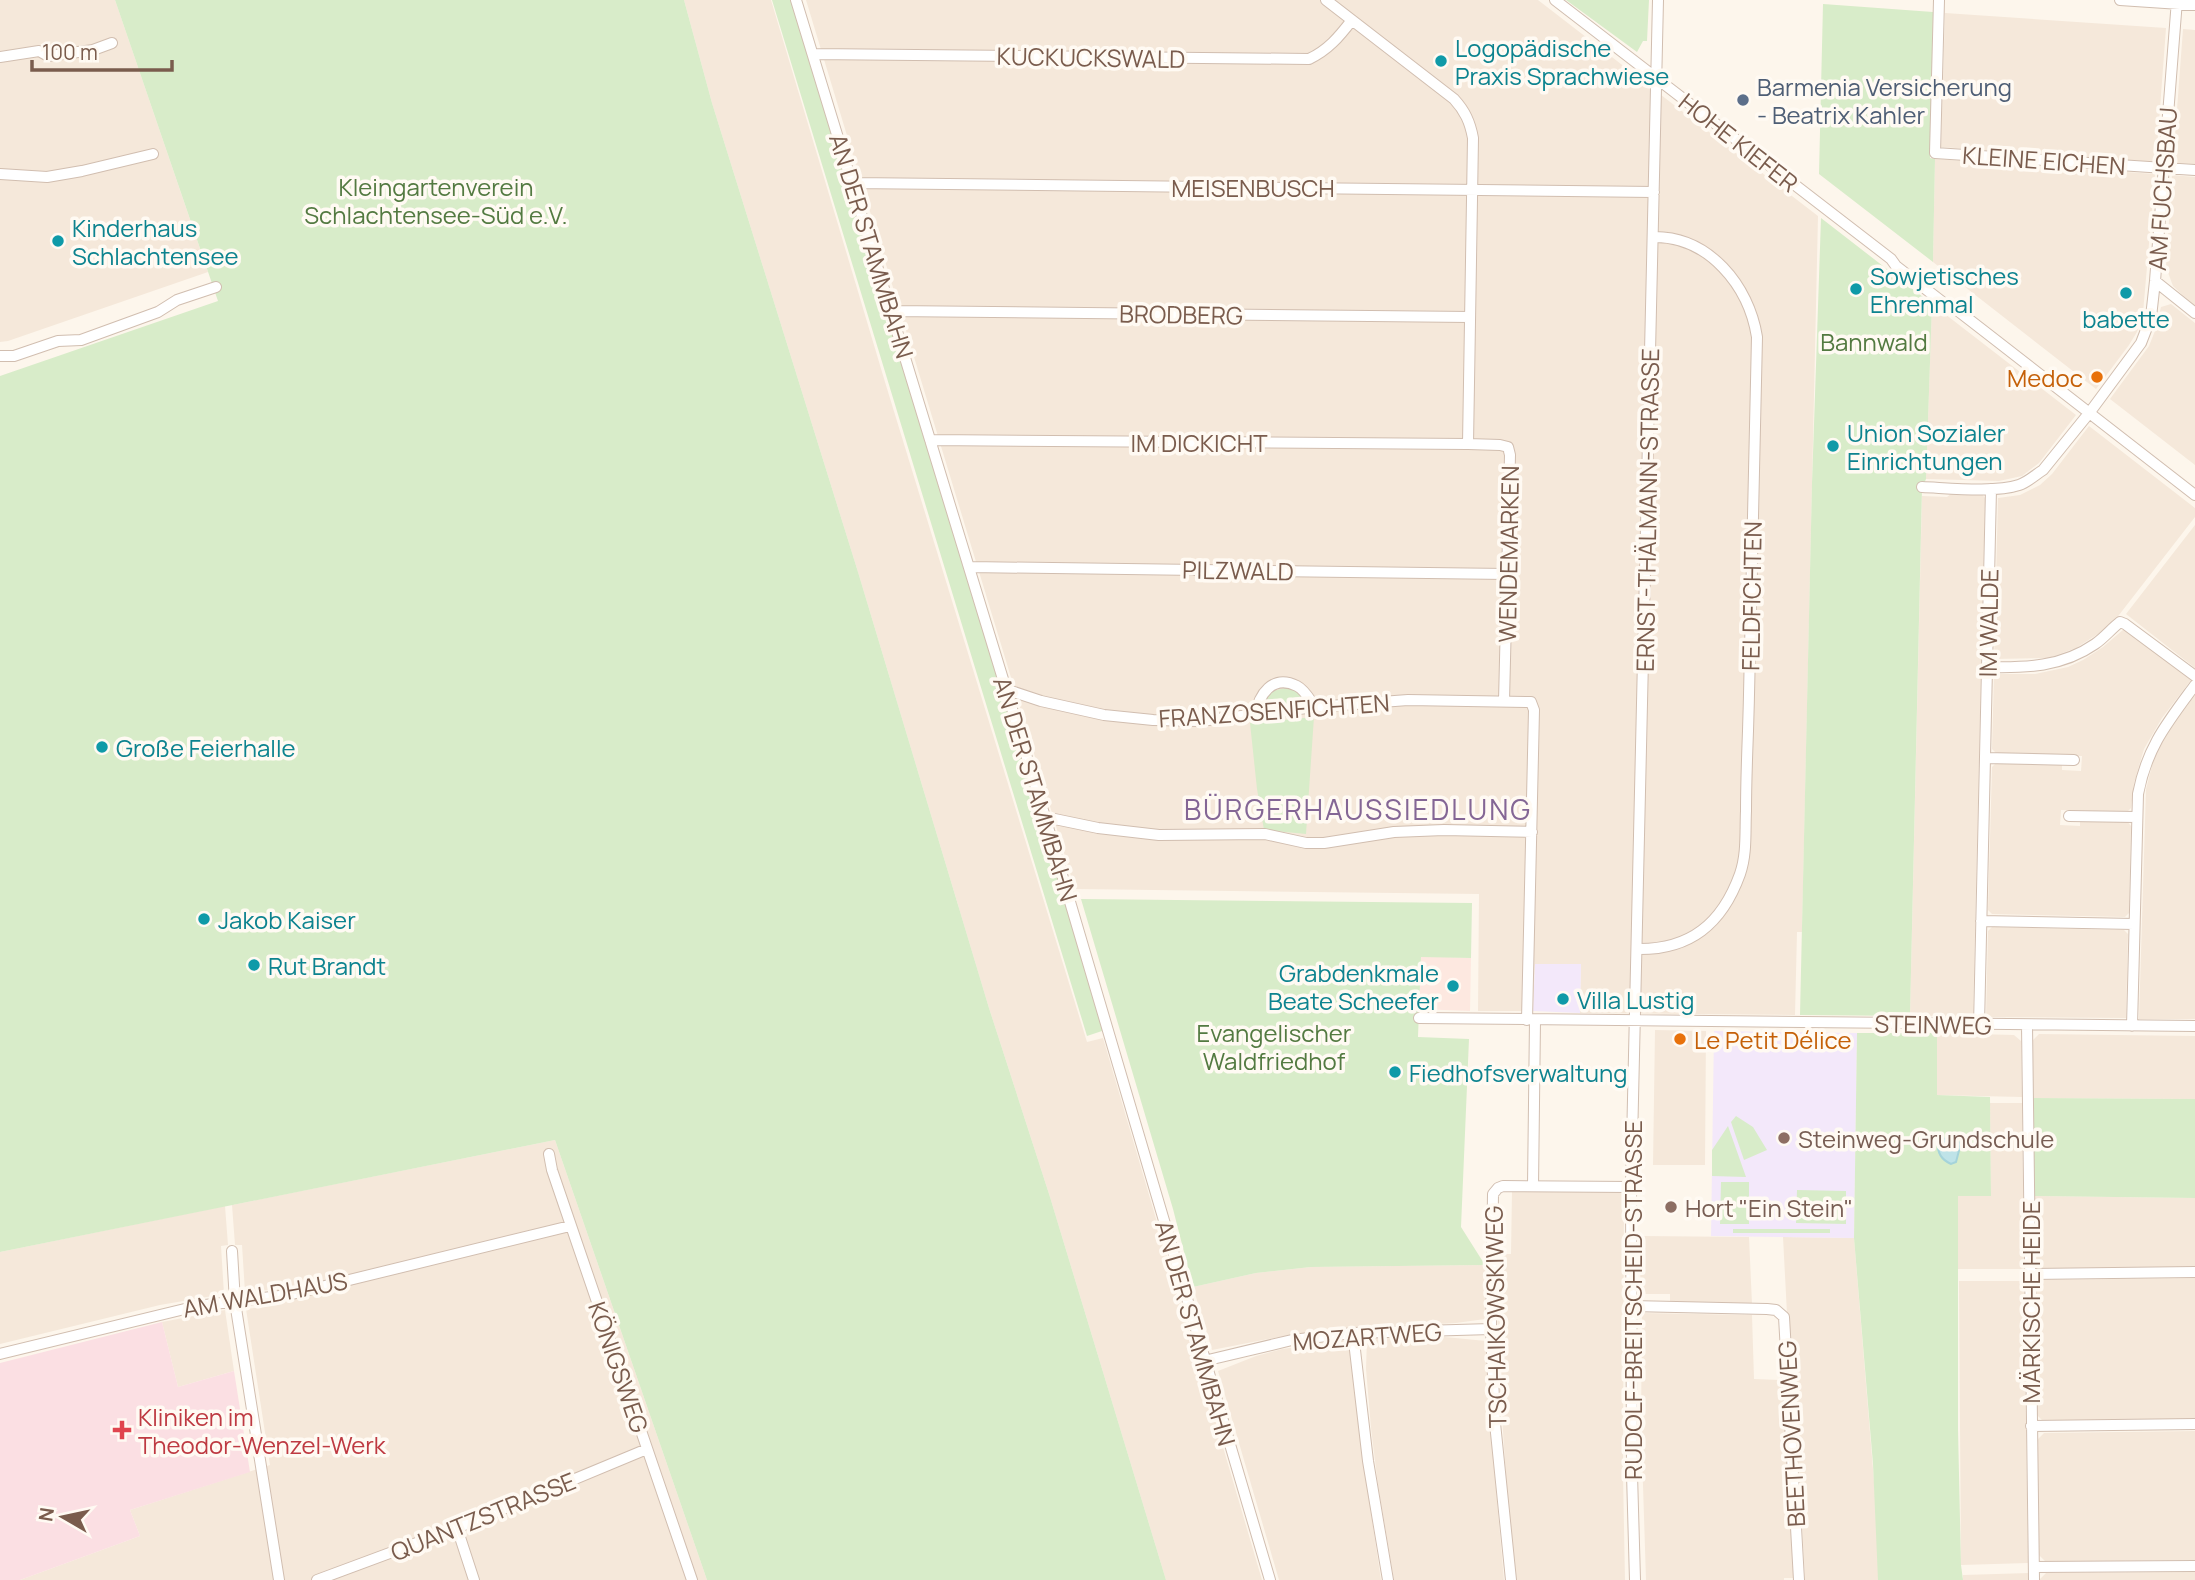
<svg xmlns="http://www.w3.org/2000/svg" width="2195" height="1580" font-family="Manrope,sans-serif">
  <rect width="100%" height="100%" fill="#fdf6ec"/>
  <path fill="#f5e8da" d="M0 0H115L208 272 8 341 0 342Z
    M684 0H771L885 382 1087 1042 1103 1038 1262 1580H1166L1050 1197 989 1008 858 572 712 103Z
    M806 0H1538L1818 216 1802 932H1797L1795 1015 1580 1013 1581 964H1535L1533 1011H1478L1479 894 1075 889Z
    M1945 13 2166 28 2156 162 1941 147Z
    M2183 29 2195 30V164L2173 163Z
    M1935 159 2155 174 2143 313 2137 332 2129 345 2096 389 1933 262Z
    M2172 175 2195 177V307L2173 286 2166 267Z
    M1932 304 2076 415 2039 463 2022 476 1999 481 1926 479Z
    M2171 304 2195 323V465L2110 399 2149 346 2155 331 2161 307Z
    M2089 426 2195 508V517L2112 624 2101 632 2076 648 2049 658 1994 659 1998 498 2020 495 2040 485 2052 474Z
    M1952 493H1981L1985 498 1973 1017 1910 1016 1922 496 1947 497Z
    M2195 525V668L2126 614Z
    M2124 629 2191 680 2162 718 2144 749 2134 783 2131 808 2127 812 2061 810 2060 825 2080 826V820L2127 821 2131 826 2129 913 2125 917 1992 914 1988 910 1992 767 1996 763 2062 765V770L2081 771 2082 756 1996 753 1992 749 1994 674H2035L2068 667 2083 660 2103 647Z
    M2195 695V1019H2139L2146 789 2155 754 2165 735Z
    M1992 927 2124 930 2128 934 2126 1018 1986 1017 1988 931Z
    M1655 1030 1706 1031 1705 1165H1653Z
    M1937 1033 2014 1035 2021 1041 2022 1097 1936 1095Z
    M2039 1034 2195 1036V1099L2033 1098 2032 1041Z
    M1990 1103H2022L2024 1269H1958V1195H1991Z
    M555 1140 707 1580H20L140 1536 130 1510 270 1465 246 1309 270 1306 269 1290 245 1292 242 1245H235L232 1205Z
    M1512 1191 1624 1192 1623 1474 1625 1580H1516L1508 1509 1499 1369 1497 1254H1511Z
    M2034 1196 2195 1198V1267L2042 1269 2035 1262Z
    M225 1206 228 1245 221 1246 224 1294 160 1305 0 1344V1252Z
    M1641 1236 1749 1237 1752 1304 1670 1303V1294H1640Z
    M1783 1237 1854 1238 1877 1518 1879 1580H1805L1796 1412 1789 1352Z
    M1485 1265V1319L1456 1323 1345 1329 1279 1337 1212 1350 1193 1287 1256 1273 1311 1267Z
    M2195 1278V1419L2044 1422 2037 1415 2035 1287 2042 1280Z
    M1959 1281H2024L2028 1563 1961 1565Z
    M225 1310 234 1371 178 1387 162 1322Z
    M1642 1313 1752 1315 1754 1379 1782 1380 1794 1578H1784V1580H1646L1641 1422Z
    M1424 1335 1486 1341 1490 1420 1504 1580H1394L1378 1485 1371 1428 1366 1369 1367 1338Z
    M1347 1340 1350 1341 1367 1486 1381 1580H1279L1218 1371 1256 1356 1282 1349Z
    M2195 1431V1560L2046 1562 2039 1555 2037 1440 2044 1433Z
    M2195 1572V1580H2039L2046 1573Z
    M2029 1573V1580H1963V1575Z"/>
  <path fill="#fde8e0" d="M1421 956 1471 958 1470 1011 1419 1009Z"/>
  <path fill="#f3e8fa" d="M1535 964H1581L1580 1013 1533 1011Z
    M1714 1031 1857 1033 1854 1238 1711 1236Z"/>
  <path fill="#fbdfe3" d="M162 1322 178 1387 234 1371 250 1472 130 1510 140 1536 20 1580H0V1363Z"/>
  <path fill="#d8ecc9" d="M115 0H684L712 103 858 572 989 1008 1050 1197 1166 1580H707L555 1140 0 1252V376L218 301Z
    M772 0H797L1108 1029 1087 1036Z
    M1566 0H1649L1647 41H1643L1637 52Z
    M1823 4 1933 12 1930 158 1935 159 1933 262 1819 174Z
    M1821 218 1932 304 1926 479 1922 488 1910 1016 1800 1015 1812 483Z
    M1285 688C1296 689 1301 692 1306 702L1260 709 1269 692Z
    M1314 717 1306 834 1264 830 1257 789 1250 723Z
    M1081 899 1472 903 1471 958 1421 957 1418 1037 1469 1039 1461 1227 1485 1265 1311 1267 1256 1273 1193 1287 1173 1209Z
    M1857 1033H1937V1095L1990 1097 1991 1196H1958V1429L1961 1565 1963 1580H1878L1873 1464 1854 1238Z
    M2033 1098 2195 1099V1198L2034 1196Z
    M1736 1116 1753 1127 1767 1150 1744 1160 1731 1122Z
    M1728 1126 1746 1177 1712 1176V1150Z
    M1721 1182H1749V1224H1720Z
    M1797 1190 1846 1191V1224L1796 1223Z
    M1733 1229H1830V1233H1733Z"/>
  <path fill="#bfe3e8" stroke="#a5d3da" stroke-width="2" d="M1948 1138 1961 1143 1956 1162 1951 1164C1942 1160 1937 1154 1938 1143L1943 1139Z"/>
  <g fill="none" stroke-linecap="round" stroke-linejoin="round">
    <g stroke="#d1beb0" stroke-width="12">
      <path id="minor" d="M796 0 1045 817 1270 1580
        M1326 0 1454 99C1465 111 1470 122 1473 138L1468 444
        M1555 0C1667 86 1778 173 1891 259L1896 266 1945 304 1953 307 1984 331 2195 495
        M1939 0 1935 153 2195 170
        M2120 0 2195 5
        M813 54 1309 59C1328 50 1339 37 1352 20
        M0 57 39 51 48 56 93 50 112 43
        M0 174 47 177 82 171 153 154
        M853 183 1654 192
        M2155 281 2195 313
        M892 311 1470 317
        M0 356H14L58 341 81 340 158 312 177 300 216 287
        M930 440 1468 444 1500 445 1508 447 1510 455 1504 701
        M1922 487C1948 488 1995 493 2019 485 2028 482 2035 475 2043 470L2090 412 2141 343 2151 317 2155 281 2177 0
        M970 567 1507 574
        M1987 667C2026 668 2062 667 2095 644 2104 638 2111 629 2120 622L2125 624 2195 676
        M1005 689 1041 701 1104 715 1153 720 1200 721 1315 707 1408 700 1531 702 1534 710 1527 1020
        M1256 716C1258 694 1273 674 1297 686 1305 690 1310 700 1315 707
        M1985 758 2074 760
        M2069 816 2136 817
        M1045 817 1098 828 1159 835 1265 834 1306 843H1324L1394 832 1444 830 1532 832
        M1981 921 2134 924
        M1637 949C1690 950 1722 924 1740 874 1747 854 1745 832 1746 811 1746 784 1747 758 1748 731 1752 600 1753 469 1757 337 1749 286 1709 236 1653 237
        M1419 1018 2195 1026
        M1979 1025 1991 489
        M2027 1025 2034 1580
        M2132 1026 2138 794C2147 747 2167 723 2195 685
        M549 1154 552 1170 692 1580
        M1533 1186 1535 1020
        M232 1251 235 1302 279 1580
        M2030 1274 2195 1272
        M1631 1306 1767 1309 1776 1310 1784 1317 1799 1580
        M1353 1333 1368 1461 1388 1580
        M0 1354 197 1306 288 1295 570 1226
        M1204 1361 1292 1340 1353 1333 1491 1329
        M2031 1426 2195 1424
        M457 1528 474 1580
        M2034 1567 2195 1566
        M317 1580 457 1528 647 1449
        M1511 1580 1495 1423 1491 1329 1493 1194 1498 1188 1503 1186 1631 1187
        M1635 1580 1632 1474 1631 1187 1658 0"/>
    </g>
    <use href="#minor" stroke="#fff" stroke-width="10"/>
  </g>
  <g fill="#0f9aa8" stroke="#fffaf3" stroke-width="2.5">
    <circle cx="1441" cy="61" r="7"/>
    <circle cx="58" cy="241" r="7"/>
    <circle cx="1856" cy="289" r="7"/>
    <circle cx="2126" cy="293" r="7"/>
    <circle cx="1833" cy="446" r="7"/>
    <circle cx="102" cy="747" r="7"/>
    <circle cx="204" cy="919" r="7"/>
    <circle cx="254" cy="965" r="7"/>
    <circle cx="1453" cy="986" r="7"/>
    <circle cx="1563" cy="999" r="7"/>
    <circle cx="1395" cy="1072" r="7"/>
  </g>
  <circle fill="#5c6f8a" stroke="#fffaf3" stroke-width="2.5" cx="1743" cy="100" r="7"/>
  <g fill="#e8710a" stroke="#fffaf3" stroke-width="2.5">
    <circle cx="2097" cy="377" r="7"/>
    <circle cx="1680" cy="1039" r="7"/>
  </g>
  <g fill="#8d6e63" stroke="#fffaf3" stroke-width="2.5">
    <circle cx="1784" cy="1138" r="7"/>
    <circle cx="1671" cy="1207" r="7"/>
  </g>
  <path fill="#e0444e" stroke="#fffaf3" stroke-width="2.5" d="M118.5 1419.5h7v7h7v7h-7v7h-7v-7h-7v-7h7z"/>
  <g text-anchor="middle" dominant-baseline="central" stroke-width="7" stroke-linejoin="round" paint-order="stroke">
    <g font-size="24" fill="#0d838f" stroke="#fffaf3" text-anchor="start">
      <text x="1455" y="47">Logopädische<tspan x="1455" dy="28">Praxis Sprachwiese</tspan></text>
      <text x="72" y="227">Kinderhaus<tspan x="72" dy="28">Schlachtensee</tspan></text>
      <text x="1870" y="275">Sowjetisches<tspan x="1870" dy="28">Ehrenmal</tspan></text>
      <text x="2126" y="318" text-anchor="middle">babette</text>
      <text x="1847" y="432">Union Sozialer<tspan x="1847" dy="28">Einrichtungen</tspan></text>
      <text x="116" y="747">Große Feierhalle</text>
      <text x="218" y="919">Jakob Kaiser</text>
      <text x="268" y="965">Rut Brandt</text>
      <text x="1439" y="972" text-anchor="end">Grabdenkmale<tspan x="1439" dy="28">Beate Scheefer</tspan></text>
      <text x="1577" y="999">Villa Lustig</text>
      <text x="1409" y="1072">Fiedhofsverwaltung</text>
    </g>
    <g font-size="24" fill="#7a5c4d" stroke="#fffaf3">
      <text transform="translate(1091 57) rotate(1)">KUCKUCKSWALD</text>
      <text transform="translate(1739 142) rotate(38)">HOHE KIEFER</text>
      <text transform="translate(2044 160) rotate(4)">KLEINE EICHEN</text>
      <text x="1253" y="187">MEISENBUSCH</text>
      <text transform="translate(2162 189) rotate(-86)">AM FUCHSBAU</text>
      <text transform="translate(872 246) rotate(73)">AN DER STAMMBAHN</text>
      <text transform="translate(1181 314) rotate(1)">BRODBERG</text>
      <text x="1199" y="442">IM DICKICHT</text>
      <text transform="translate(1647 510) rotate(-89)">ERNST-THÄLMANN-STRASSE</text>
      <text transform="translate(1508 554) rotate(-89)">WENDEMARKEN</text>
      <text transform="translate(1238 570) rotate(1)">PILZWALD</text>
      <text transform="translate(1751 596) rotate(-89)">FELDFICHTEN</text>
      <text transform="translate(1988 623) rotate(-89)">IM WALDE</text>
      <text transform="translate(1274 710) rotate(-4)">FRANZOSENFICHTEN</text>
      <text transform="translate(1036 789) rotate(73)">AN DER STAMMBAHN</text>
      <text transform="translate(1933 1024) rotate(1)">STEINWEG</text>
      <text transform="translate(265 1294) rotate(-10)">AM WALDHAUS</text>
      <text transform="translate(1632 1300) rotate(-90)">RUDOLF-BREITSCHEID-STRASSE</text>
      <text transform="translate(2030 1302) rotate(-90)">MÄRKISCHE HEIDE</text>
      <text transform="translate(1495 1317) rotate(-91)">TSCHAIKOWSKIWEG</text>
      <text transform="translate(1196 1333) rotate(74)">AN DER STAMMBAHN</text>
      <text transform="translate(1367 1336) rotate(-4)">MOZARTWEG</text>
      <text transform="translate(619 1367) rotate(71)">KÖNIGSWEG</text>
      <text transform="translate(1791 1434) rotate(-93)">BEETHOVENWEG</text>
      <text transform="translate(483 1516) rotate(-22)">QUANTZSTRASSE</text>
    </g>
    <g font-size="24" fill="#4e5e75" stroke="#fffaf3" text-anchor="start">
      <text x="1757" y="86">Barmenia Versicherung<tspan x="1757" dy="28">- Beatrix Kahler</tspan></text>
    </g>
    <g font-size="24" fill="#537a41" stroke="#fffaf3">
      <text x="436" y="186">Kleingartenverein<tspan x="436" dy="28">Schlachtensee-Süd e.V.</tspan></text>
      <text x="1874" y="341">Bannwald</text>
      <text x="1274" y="1032">Evangelischer<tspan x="1274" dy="28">Waldfriedhof</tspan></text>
    </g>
    <g font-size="24" fill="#c56008" stroke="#fffaf3" text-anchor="end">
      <text x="2083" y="377">Medoc</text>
      <text x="1694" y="1039" text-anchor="start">Le Petit Délice</text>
    </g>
    <g font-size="24" fill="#785e54" stroke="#fffaf3" text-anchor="start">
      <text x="1798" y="1138">Steinweg-Grundschule</text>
      <text x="1685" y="1207">Hort "Ein Stein"</text>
    </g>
    <g font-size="24" fill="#be3a42" stroke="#fffaf3" text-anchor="start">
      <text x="138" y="1416">Kliniken im<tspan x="138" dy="28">Theodor-Wenzel-Werk</tspan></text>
    </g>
    <g font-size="28" letter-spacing="2" fill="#846695" stroke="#fffaf3">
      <text x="1358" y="809">BÜRGERHAUSSIEDLUNG</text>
    </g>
  </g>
  <g transform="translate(63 1517) rotate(279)" stroke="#fffaf3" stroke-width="5" paint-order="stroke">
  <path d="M0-5L12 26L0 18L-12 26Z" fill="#7a5c4d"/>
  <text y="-10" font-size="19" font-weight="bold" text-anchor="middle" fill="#7a5c4d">N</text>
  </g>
  <path d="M32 60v10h140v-10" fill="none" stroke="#7a5c4d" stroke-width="3.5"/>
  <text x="42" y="60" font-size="21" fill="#7a5c4d" stroke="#fffaf3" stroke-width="5" paint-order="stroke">100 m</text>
</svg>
